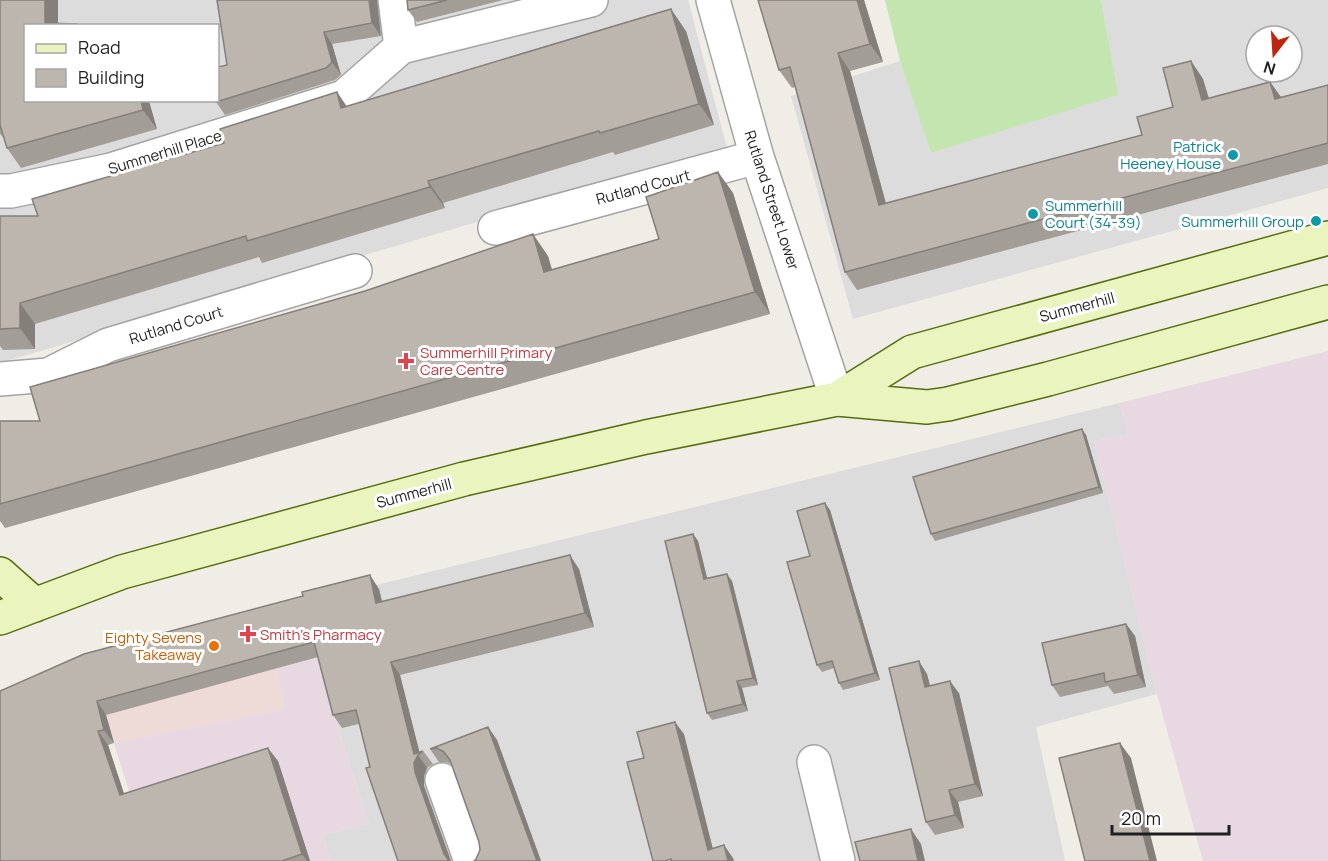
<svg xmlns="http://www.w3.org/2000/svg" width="1328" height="861" font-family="Manrope,sans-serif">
  <rect width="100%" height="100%" fill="#efede6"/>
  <path fill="#dddcdc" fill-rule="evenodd" d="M0 0H688L727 148 0 363ZM26 26H218V100H26Z
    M1101 0H1328V188L853 319 791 96 900 61 931 153 1117 95ZM1256 36H1292V72H1256Z
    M1119 403 1128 434 1094 441 1157 694 1036 727 1065 861H331L323 835 369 824 299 604Z"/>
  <path fill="#eedad6" d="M265 613 285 709 114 743 93 668Z"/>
  <path fill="#e7d8e2" d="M1328 351V861H1203L1157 694 1094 441 1128 434 1119 403Z
    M299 604 369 824 323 835 331 861H139L142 833 114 743 285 709 265 613Z"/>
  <path fill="#c3e5b0" d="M885 0H1101L1118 95 931 153 900 61Z"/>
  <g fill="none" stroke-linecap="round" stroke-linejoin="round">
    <g stroke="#a3a3a3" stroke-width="36">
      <path id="street" d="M395 0 401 47
        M713 0 757 157 837 399
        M0 191H11L111 170 344 97 401 47 591 0
        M495 228 757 157
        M0 379 48 375 108 345 355 271
        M814 762 838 861
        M442 780 471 861"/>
    </g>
    <g stroke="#566d0e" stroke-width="36">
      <path id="secondary" d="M837 399 912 352 1328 238
        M0 574 35 605
        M0 618 122 572 464 479 646 437 837 399 927 407 948 404 1048 379 1328 302"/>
    </g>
    <use href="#street" stroke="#fff" stroke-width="33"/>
    <use href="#secondary" stroke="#eaf4be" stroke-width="33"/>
  </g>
  <path fill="#a29d96" d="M0 0H58V23L26 100H148L157 129 21 168 7 148 4 138 0 134Z
    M407 0H503L417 22 408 10Z
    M758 0H864L883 62 850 71 886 203 1142 135 1173 107 1191 61 1203 79 1209 98 1270 82 1281 97 1328 85V164L857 290 845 272 795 87 792 88 779 70Z
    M376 2 381 36 332 44 341 75 335 80 225 115 216 102 227 65Z
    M686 31 714 125 615 155 613 152 443 203 445 208 262 263 259 257 35 324V349L3 350 0 346V216H38L224 143 346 106Z
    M718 172 733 193 770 314 5 528 0 521V421H40L548 256 552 270 659 239Z
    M1086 435 1103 493 935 541 931 534Z
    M830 510 880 680 843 690 839 683 834 668 822 672 817 665 810 556Z
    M693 534 698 541 707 578 732 581 758 685 742 688 748 711 712 720 707 713Z
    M579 569 594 627 400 675 419 752 423 751 433 764 427 768 424 776V786L451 861H398L370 767 359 724 342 728 333 715 318 657 106 715 114 743 108 745 124 794 278 761 310 861H0V691L379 589 382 601Z
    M1126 624 1135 636 1146 687 1114 694 1108 686 1060 697 1052 685Z
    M927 674 930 685 959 693 983 796 958 802 964 828 935 835 926 822Z
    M488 727 497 740 541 861 476 859 480 850 479 842 452 764 446 762H439L430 749Z"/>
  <path fill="#847f7a" d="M45 0H58V26L45 23Z
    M369 0H377L381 36 372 23Z
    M857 0H864L883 62 870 44Z
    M671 9 686 31 714 125 699 104Z
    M324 32 332 44 341 75 332 62Z
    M838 53 850 71 891 223 879 205Z
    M1191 61 1203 79 1214 118 1202 100Z
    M1270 82 1283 100 1275 99Z
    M337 92 352 114 341 108Z
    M141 100H148L149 101 157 129 143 110Z
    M718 172 733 193 770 314 755 292Z
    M428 181 443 203 445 208 430 187Z
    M533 234 548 256 559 294 544 272Z
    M20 303 35 324V349L20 328Z
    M1082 429 1086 435 1103 493 1099 487Z
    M825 503 830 510 880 680 875 673Z
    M693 534 698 541 709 586 704 579Z
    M570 555 579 569 594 627 585 613Z
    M727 574 732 581 758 685 753 678Z
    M370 575 379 589 385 616 376 603Z
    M1126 624 1135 636 1146 687 1138 675Z
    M919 661 927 674 933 699 925 687Z
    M391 662 400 675 420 754 418 755 427 768 424 776V786L451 861H449L444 854 415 772 414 754Z
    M737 681 742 688 748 711 743 704Z
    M950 681 959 693 983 796 975 784Z
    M97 701 106 715 114 743 104 730Z
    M675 722 684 734 716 861 708 850Z
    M488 727 497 740 541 861H537Z
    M98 731 108 745 129 809 120 795Z
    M1120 743 1131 758 1157 861H1150Z
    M268 748 278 761 310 861H307L302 854Z
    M949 790 958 802 964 828 955 815Z
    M911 829 921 844 925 861H918Z
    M724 845 733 858 734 861H728Z"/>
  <path fill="#bcb6af" stroke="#847f7a" stroke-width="1.5" d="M0 0H45V23L77 24V26H26V100H141L143 110 7 148 0 125Z
    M217 0H369L372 23 324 32 332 62 326 68 216 102V100H218V67L227 65Z
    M407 0H447L408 10Z
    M758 0H857L870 44 838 53 879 205 1142 135 1137 117 1173 107 1163 68 1191 61 1202 100 1270 82 1275 99 1328 85V143L845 272 790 67 779 70Z
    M671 9 699 104 600 133 599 131 428 181 430 187 247 241 246 236 20 303V328L0 329V216H38L32 199 224 143 220 129 337 92 341 108Z
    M718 172 755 292 0 504V421H40L30 387 365 291 533 234 544 272 659 239 646 197Z
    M1082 429 1099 487 931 534 913 477Z
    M825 503 875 673 839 683 832 661 817 665 787 562 810 556 797 511Z
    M693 534 704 579 727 574 753 678 737 681 743 704 707 713 665 541Z
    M570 555 585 613 391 662 414 754 423 751 418 755 414 763 415 772 444 854 449 861H398L366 768 370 767 356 710 333 715 314 642 97 701 104 730 98 731 120 795 268 748 302 854 282 861H0V691L84 654 303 596 302 592 370 575 376 603Z
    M1126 624 1138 675 1105 682 1104 673 1052 685 1042 643Z
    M919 661 925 687 950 681 975 784 949 790 955 815 926 822 889 668Z
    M675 722 708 850 724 845 728 861H671V859L665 861H653L627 762 644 758 637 732Z
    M488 727 537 861H474L476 859 480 850 479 842 450 760 444 752 437 748 430 749Z
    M1120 743 1150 861H1085L1059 758Z
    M911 829 918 861H860L855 842Z"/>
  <g fill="#0f9aa8" stroke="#fff" stroke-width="2">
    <circle cx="1233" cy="155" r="6"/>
    <circle cx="1033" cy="214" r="6"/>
    <circle cx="1316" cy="221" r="6"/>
  </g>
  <g fill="#e0444e" stroke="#fff" stroke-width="2">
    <path d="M403 352h6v6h6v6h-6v6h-6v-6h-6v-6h6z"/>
    <path d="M245 625h6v6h6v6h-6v6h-6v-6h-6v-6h6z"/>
  </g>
  <circle fill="#e8710a" stroke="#fff" stroke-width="2" cx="214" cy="646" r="6"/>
  <g text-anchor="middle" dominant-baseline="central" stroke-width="6" stroke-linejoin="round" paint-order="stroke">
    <g font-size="15" fill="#0d838f" stroke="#fff" text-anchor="end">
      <text x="1221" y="146">Patrick<tspan x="1221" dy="17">Heeney House</tspan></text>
      <text x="1045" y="205" text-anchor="start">Summerhill<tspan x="1045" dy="17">Court (34-39)</tspan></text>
      <text x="1304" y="221">Summerhill Group</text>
    </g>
    <g font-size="15" fill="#1f1f1f" stroke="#fff">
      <text transform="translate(165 152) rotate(-17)">Summerhill Place</text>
      <text transform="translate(643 187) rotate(-15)">Rutland Court</text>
      <text transform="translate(772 200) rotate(72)">Rutland Street Lower</text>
      <text transform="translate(1077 307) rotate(-15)">Summerhill</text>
      <text transform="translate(176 325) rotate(-17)">Rutland Court</text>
      <text transform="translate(414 493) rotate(-15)">Summerhill</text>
    </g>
    <g font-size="15" fill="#be3a42" stroke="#fff" text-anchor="start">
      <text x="420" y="352">Summerhill Primary<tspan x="420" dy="17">Care Centre</tspan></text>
      <text x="260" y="634">Smith's Pharmacy</text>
    </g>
    <g font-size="15" fill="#c56008" stroke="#fff" text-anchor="end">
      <text x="202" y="637">Eighty Sevens<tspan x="202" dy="17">Takeaway</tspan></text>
    </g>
  </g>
  <rect x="24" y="24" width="195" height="78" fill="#ffffff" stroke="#a5a5a5" stroke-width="1.5"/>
  <rect x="36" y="44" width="30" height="9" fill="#eaf4be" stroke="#a5a5a5" stroke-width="1.5"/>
  <text x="78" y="54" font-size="18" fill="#1f1f1f">Road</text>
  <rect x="36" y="69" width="30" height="18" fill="#bcb6af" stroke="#a5a5a5" stroke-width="1.5"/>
  <text x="78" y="84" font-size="18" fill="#1f1f1f">Building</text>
  <g transform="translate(1274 54) rotate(197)"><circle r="28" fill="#ffffff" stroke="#a5a5a5" stroke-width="1.5"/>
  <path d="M0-4.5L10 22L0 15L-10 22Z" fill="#bd2710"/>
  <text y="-9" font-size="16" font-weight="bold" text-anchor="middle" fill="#1f1f1f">N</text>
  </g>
  <path d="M1112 825v9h117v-9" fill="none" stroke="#1f1f1f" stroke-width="3"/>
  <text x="1121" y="825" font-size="18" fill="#1f1f1f" stroke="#ffffff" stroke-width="4.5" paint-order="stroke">20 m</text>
</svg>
